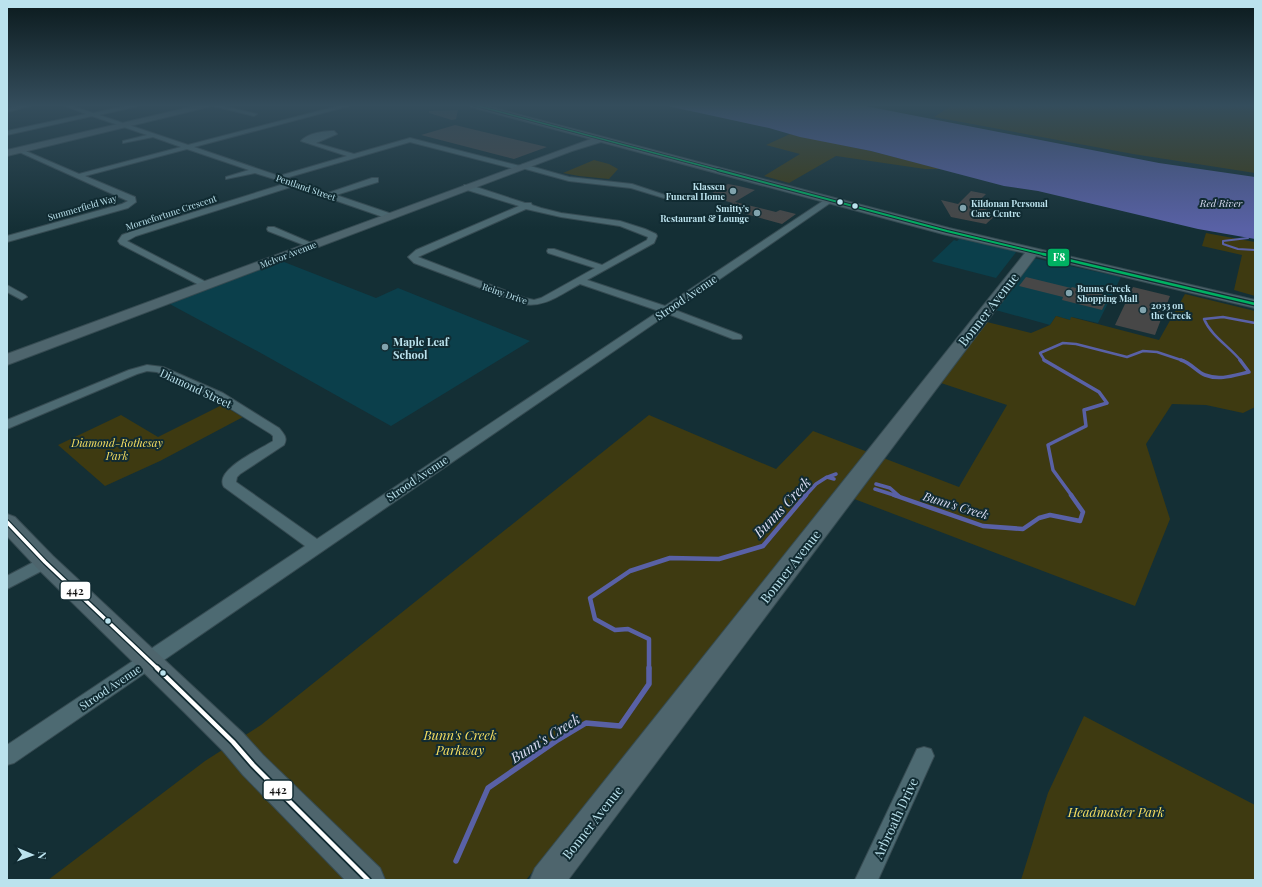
<svg xmlns="http://www.w3.org/2000/svg" width="1262" height="887" font-family="'Playfair Display',serif">
  <rect width="100%" height="100%" fill="#142f35"/>
  <path fill="#0b3f4b" d="M960 238 1017 251 996 278 934 262 932 261 954 240 957 241Z
    M1033 258 1121 277 1098 323 1072 317 1070 320 1056 316 1050 325 992 309Z
    M279 260 376 298 398 288 530 341 391 426 259 352 166 302Z"/>
  <path fill="#3e3a11" d="M952 105H1255V173L1133 154 934 117Z
    M790 134 871 151 941 169H925L836 156 789 183 764 176 800 154 766 145Z
    M594 160 609 164 618 169 609 179 579 176 563 173Z
    M1206 233 1255 242V296L1234 290 1242 255 1202 246Z
    M1185 294 1255 311V407L1243 413 1206 405 1172 404 1146 444 1170 519 1135 606 836 492 526 880H48L205 761 261 725 649 415 776 469 813 431 959 487 1007 405 941 383 987 322 1031 333 1050 325 1056 316 1070 320 1071 317 1159 340Z
    M222 405 243 417 160 461 105 486 58 445 121 415 158 437Z
    M1084 716 1255 805V880H1021L1048 793Z"/>
  <path fill="#5961a6" d="M663 105H860L1159 163 1255 177V239L1198 229 1038 191 1004 186 871 151 800 137 769 128Z"/>
  <g fill="none" stroke-linecap="round" stroke-linejoin="round">
    <path stroke="#5961a6" stroke-width="2" d="M1248 238 1223 241V244L1238 249 1255 250"/>
    <path stroke="#5961a6" stroke-width="2.5" d="M1045 361 1040 353 1063 343 1076 344 1127 357 1143 351 1157 352 1184 361
      M1241 361C1230 347 1211 336 1204 319L1223 317 1255 323"/>
    <path stroke="#5961a6" stroke-width="3.5" d="M1044 360 1099 392 1107 403 1084 410 1086 426 1048 445 1053 470 1072 496
      M1181 360C1191 363 1197 372 1205 375 1220 381 1235 375 1249 372L1240 360
      M828 477 836 474
      M876 484 890 488 899 496
      M875 489 897 496
      M805 496 816 484 827 477 834 479"/>
    <path stroke="#5961a6" stroke-width="4.5" d="M894 495 983 526 1023 529 1039 518 1050 515 1080 521 1083 512 1071 495
      M649 669V639L628 629 615 630 595 619 590 598 630 571 670 558 719 559 763 546 806 495"/>
    <path stroke="#5961a6" stroke-width="5.5" d="M456 861 488 788 556 741 586 723 620 726 649 684V668"/>
  </g>
  <path fill="#474747" d="M458 110 456 119 452 120 429 113V111Z
    M455 125 547 147 514 159 421 135Z
    M728 184 739 186 755 190 733 203 707 196Z
    M971 191 986 194 977 203 983 204 980 207 987 209 985 210 998 213 986 224 951 217 941 200 958 204Z
    M735 202 776 212 780 210 796 214 782 224 724 208Z
    M1026 277 1071 288 1072 287 1109 296 1102 310 1062 300 1063 297 1019 286Z
    M1133 287 1170 296 1155 335 1115 325Z"/>
  <g fill="none" stroke-linecap="round" stroke-linejoin="round">
    <g stroke="#364b52" stroke-width="2">
      <path id="street" d="M25 105H34L7 112V108Z
        M63 105H69L93 113 130 105H138V106L99 115 188 145 342 105H349V106L194 147 279 176 347 156 301 141C308 133 324 131 334 131L337 134 316 143 354 154 410 138 520 166 523 164 569 177 632 184 671 197 667 199 631 188 569 181 522 168 519 170 410 142 286 178 328 193 372 178H378V182L336 195 392 214V218H386L294 186 136 236 127 241 208 283 210 285 208 287 205 288 120 244 118 241 122 235 130 232 287 183 255 173 226 179V177L249 170 187 149 85 176 135 197 136 202 128 208 7 242V236L122 204 128 201 17 151V149H21L79 174 181 147 153 137 123 143V141L147 135 92 116 7 135V131L86 114Z
        M209 105H218L257 114 254 116Z
        M464 185H470L525 203H531L532 205 541 208 561 213 620 221 645 229 656 234 657 236 654 243 587 280 665 306 826 199H832L833 201 675 310 741 335 742 337 741 339H733L668 314 14 763 7 765V745L305 546 224 487C213 470 261 449 273 441V436L271 434 215 399 157 372 147 371 137 374 7 429V420L129 370 147 365 163 367 223 393 279 428C284 434 288 438 284 445L240 474 237 477 236 482 317 539 659 311 580 284C561 294 545 308 523 304L414 263 408 257 416 250 519 206 464 189ZM526 209 561 217 620 226 648 237 647 240 602 265 554 249H548L547 251 548 253 595 268 541 298 534 300 525 298 418 257Z
        M268 227H274L316 245 315 247H309L268 231 267 229Z
        M7 285 25 295 27 297 22 300 7 292Z
        M45 556 51 558 53 562 51 566 7 589V576Z
        M924 747 931 749 934 756 878 880H855L917 749Z"/>
    </g>
    <g stroke="#364b52" stroke-width="2">
      <path id="secondary" d="M199 105H212L208 107 7 156V150Z
        M470 105H482L949 228 1255 300V308L1036 256 568 880H530L535 868 1025 253 943 234 601 142 572 151 7 365V354L591 139 471 107Z
        M7 514 15 517 53 556 243 733 263 755 380 868 385 880H345L243 775 223 751 183 711 37 568 7 536Z"/>
    </g>
    <use href="#street" fill="#4d6a72" fill-rule="evenodd"/>
    <use href="#secondary" fill="#4e656d" fill-rule="evenodd"/>
    <g stroke="#112b32" stroke-width="3">
      <path id="bus-1-far2" d="M474 105 722 171"/>
    </g>
    <g stroke="#112b32" stroke-width="4">
      <path id="bus-1-far1" d="M718 170 947 231 1047 255"/>
    </g>
    <g stroke="#112b32" stroke-width="5">
      <path id="bus-1" d="M1043 254 1255 304"/>
    </g>
    <g stroke="#112b32" stroke-width="6">
      <path id="bus-2-far1" d="M7 522 45 562 158 669"/>
    </g>
    <g stroke="#112b32" stroke-width="8">
      <path id="bus-2" d="M157 668 233 742 253 765 368 880"/>
    </g>
    <use href="#bus-1-far2" stroke="#00b262" stroke-width="1.5"/>
    <use href="#bus-1-far1" stroke="#00b262" stroke-width="2"/>
    <use href="#bus-1" stroke="#00b262" stroke-width="2.5"/>
    <use href="#bus-2-far1" stroke="#fff" stroke-width="3.5"/>
    <use href="#bus-2" stroke="#fff" stroke-width="4.5"/>
  </g>
  <linearGradient id="sky" x2="0" y2="1"><stop stop-color="#0b1a1d"/><stop offset="0.46" stop-color="#344d5c"/><stop offset="1" stop-color="#344d5c" stop-opacity="0"/></linearGradient>
  <rect width="1262" height="229" fill="url(#sky)"/>
  <g fill="#81a3ad" stroke="#112b32" stroke-width="1.5">
    <circle cx="733" cy="191" r="4"/>
    <circle cx="963" cy="208" r="4"/>
    <circle cx="757" cy="213" r="4"/>
    <circle cx="1069" cy="293" r="4"/>
    <circle cx="1143" cy="310" r="4"/>
    <circle cx="385" cy="347" r="4"/>
  </g>
  <g fill="#bbe2ed" stroke="#112b32" stroke-width="1.5">
    <circle cx="840" cy="202" r="3.5"/>
    <circle cx="855" cy="206" r="3.5"/>
    <circle cx="108" cy="621" r="3.5"/>
    <circle cx="163" cy="673" r="3.5"/>
  </g>
  <g text-anchor="middle" dominant-baseline="central" stroke-width="4" stroke-linejoin="round" paint-order="stroke">
    <g font-size="9" font-weight="bold" fill="#bbe2ed" stroke="#112b32" text-anchor="start">
      <text x="725" y="186" text-anchor="end">Klassen<tspan x="725" dy="10">Funeral Home</tspan></text>
      <text x="971" y="203">Kildonan Personal<tspan x="971" dy="10">Care Centre</tspan></text>
      <text x="749" y="208" text-anchor="end">Smitty's<tspan x="749" dy="10">Restaurant &amp; Lounge</tspan></text>
      <text x="1077" y="288">Bunns Creek<tspan x="1077" dy="10">Shopping Mall</tspan></text>
      <text x="1151" y="305">2033 on<tspan x="1151" dy="10">the Creek</tspan></text>
    </g>
    <g font-size="9" fill="#bbe2ed" stroke="#112b32">
      <text transform="translate(306 187) rotate(19)">Pentland Street</text>
      <text transform="translate(82 207) rotate(-16)">Summerfield Way</text>
      <text transform="translate(171 212) rotate(-18)">Mornefortune Crescent</text>
      <text transform="translate(288 254) rotate(-21)">McIvor Avenue</text>
      <text transform="translate(505 293) rotate(19)">Reiny Drive</text>
    </g>
    <g font-size="10" font-style="italic" fill="#dbdef4" stroke="#112b32">
      <text x="1221" y="203">Red River</text>
    </g>
    <g font-size="11" fill="#bbe2ed" stroke="#112b32">
      <text transform="translate(686 297) rotate(-34)">Strood Avenue</text>
      <text transform="translate(196 388) rotate(25)">Diamond Street</text>
      <text transform="translate(417 478) rotate(-34)">Strood Avenue</text>
      <text transform="translate(110 687) rotate(-34)">Strood Avenue</text>
    </g>
    <g font-size="11" font-weight="bold" fill="#bbe2ed" stroke="#112b32" text-anchor="start">
      <text x="393" y="341">Maple Leaf<tspan x="393" dy="13">School</tspan></text>
    </g>
    <g font-size="11" font-style="italic" fill="#f7df61" stroke="#112b32">
      <text x="117" y="442">Diamond-Rothesay<tspan x="117" dy="13">Park</tspan></text>
    </g>
    <g font-size="12" font-style="italic" fill="#dbdef4" stroke="#112b32">
      <text transform="translate(956 505) rotate(17)">Bunn's Creek</text>
    </g>
    <g font-size="13" fill="#bbe2ed" stroke="#112b32">
      <text transform="translate(988 309) rotate(-52)">Bonner Avenue</text>
      <text transform="translate(790 566) rotate(-52)">Bonner Avenue</text>
      <text transform="translate(895 818) rotate(-65)">Arbroath Drive</text>
      <text transform="translate(592 822) rotate(-52)">Bonner Avenue</text>
    </g>
    <g font-size="13" font-style="italic" fill="#f7df61" stroke="#112b32">
      <text x="460" y="734">Bunn's Creek<tspan x="460" dy="15">Parkway</tspan></text>
      <text x="1116" y="811">Headmaster Park</text>
    </g>
    <g font-size="14" font-style="italic" fill="#dbdef4" stroke="#112b32">
      <text transform="translate(782 507) rotate(-47)">Bunns Creek</text>
      <text transform="translate(545 738) rotate(-32)">Bunn's Creek</text>
    </g>
  </g>
  <g stroke="#112b32" stroke-width="1.5">
    <rect x="1047" y="248" width="23" height="19" rx="4" fill="#00b262"/>
    <rect x="60" y="581" width="31" height="19" rx="4" fill="#fff"/>
    <rect x="263" y="780" width="30" height="20" rx="4" fill="#fff"/>
  </g>
  <g font-size="11" text-anchor="middle" font-weight="bold" fill="#fff">
    <text x="1059" y="261">F8</text>
  </g>
  <g font-size="11" text-anchor="middle" font-weight="bold" fill="#111">
    <text x="75" y="595">442</text>
    <text x="278" y="794">442</text>
  </g>
  <rect width="1262" height="887" fill="none" stroke="#bbe2ed" stroke-width="16"/>
  <g transform="translate(32 855) rotate(92)" stroke="#112b32" stroke-width="3" paint-order="stroke">
  <path d="M0-3L7 15L0 10L-7 15Z" fill="#bbe2ed"/>
  <text y="-6" font-size="11" font-weight="bold" text-anchor="middle" fill="#bbe2ed">N</text>
  </g>
</svg>
